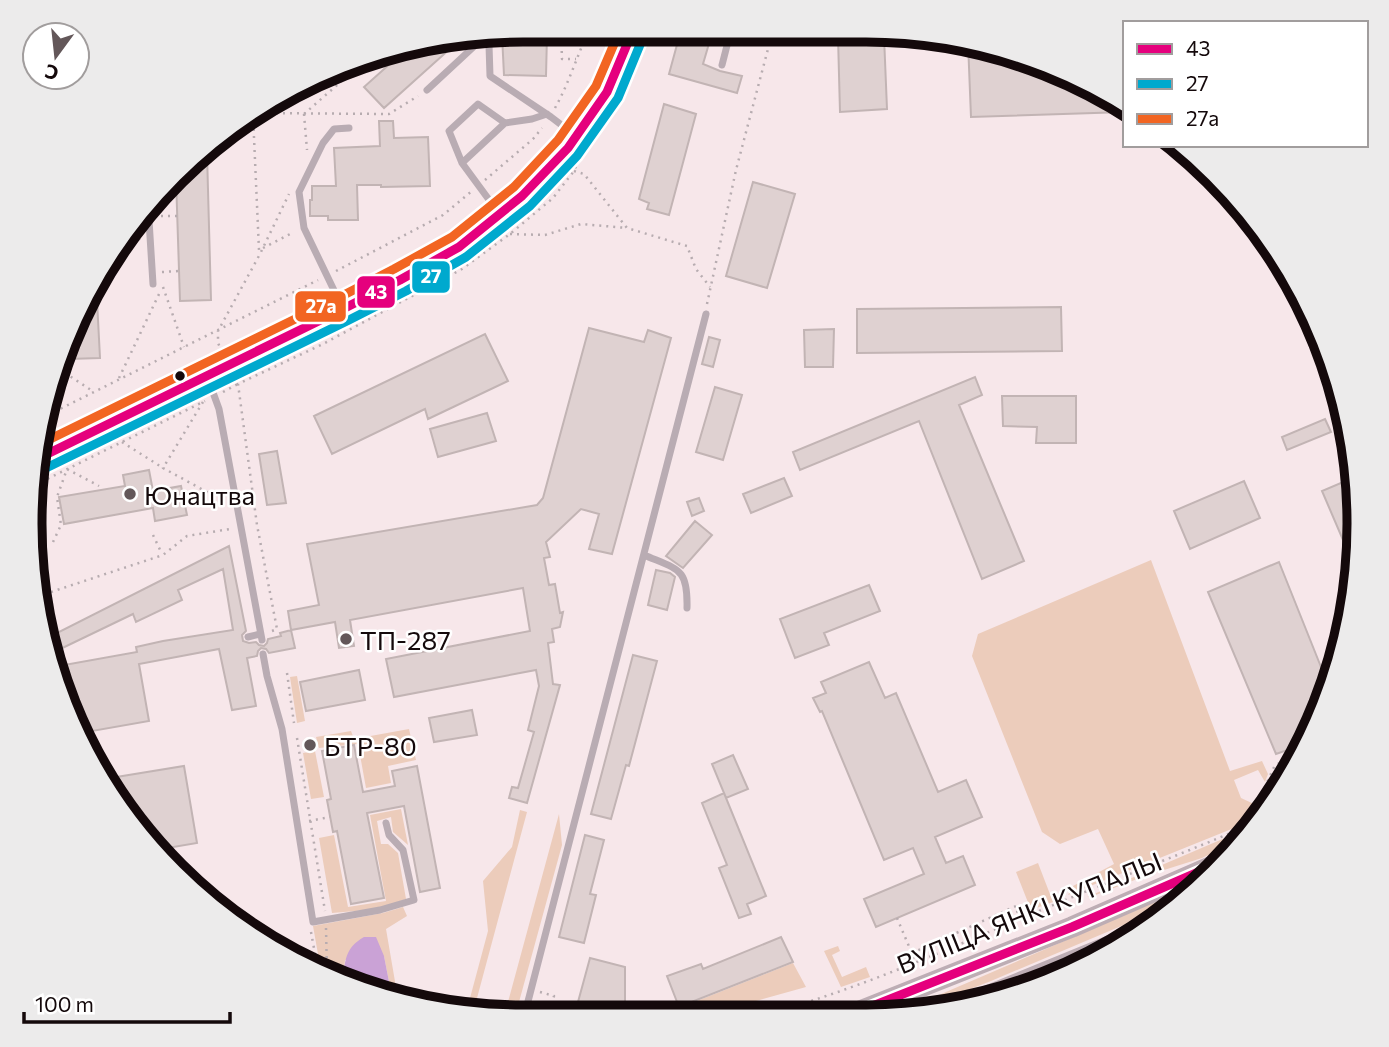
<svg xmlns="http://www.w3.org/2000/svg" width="1389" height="1047" font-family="Commissioner,sans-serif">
  <rect width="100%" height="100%" fill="#f7e7ea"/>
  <path fill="#ecccbb" d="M1151 560 1230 771 1262 761 1268 774 1265 782 1258 770 1234 780 1241 798 1254 804 1244 824 1068 895 1073 886 1114 864 1098 829 1060 844 1042 832 972 656 978 634Z
    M297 676 305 721 297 723 290 677Z
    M409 729 416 760 388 766 391 783 366 788 358 744 319 748 316 737 351 731 354 739Z
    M315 751 324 797 311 799 303 753Z
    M401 809 408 845 393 832 391 817 377 821 381 844H388L398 853 406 899 379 909 332 913 319 838 334 835 348 907 386 901 370 815Z
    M520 810 527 812 473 1013H466L488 931 483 881 512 847Z
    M559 814 562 845 516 1013H505Z
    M1253 826 1242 839 1202 858 1145 876 1093 896 1087 897Z
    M1038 863 1053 902 1031 910 1016 872Z
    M1204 881 1178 902 991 981 908 1013H897Z
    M403 907 407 916 386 929 398 999 392 997 384 956 345 960 343 981 321 971 313 926 383 913Z
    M838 946 840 951 832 955 842 977 866 967 870 977 841 987 824 951Z
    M793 963 806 987 713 1013 669 1012Z"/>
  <path fill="#caa2d6" d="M364 937H376L384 956 392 997 364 991 343 981C345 960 345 948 364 937Z"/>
  <path fill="#dfd1d1" stroke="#c2b4b4" stroke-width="2" d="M521 30H537V35H547L546 76 504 75 502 35H521Z
    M681 30H713L703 64 720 71 742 76 737 93 669 74Z
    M884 36 887 109 840 112 838 37Z
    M462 38 384 108 364 87 411 45Z
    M968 42 994 47 1125 106V112L971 117Z
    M664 104 696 114 669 215 647 209 649 203 639 199Z
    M379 121H393L394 138 428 137 430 186 381 187V185H357L358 220H328V216H310V200H312V186H336L334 148 380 146Z
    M207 153 211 300 180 301 176 178Z
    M753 182 795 194 767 288 726 276Z
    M96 281 100 358 69 359 68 341 81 305Z
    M1061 307 1062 351 857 353V309Z
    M589 328 644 342 648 330 671 338 612 554 589 549 599 514 581 509 546 542 550 557 544 558 549 585 555 584 560 613 563 612 560 627 552 629 554 642 548 643 553 684 560 685 527 803 509 798 512 787 518 788 534 732 528 730 539 686 536 670 394 697 386 659 530 631 523 588 350 620 354 646 339 648 335 622 291 630 288 611 319 605 307 544 537 505 543 498Z
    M834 329 833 367H805L804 330Z
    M485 334 508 381 428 419 425 409 332 454 314 416Z
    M709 337 720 340 713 367 702 364Z
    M975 377 982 395 959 405 1024 561 982 579 919 421 800 470 793 452Z
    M715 387 742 395 723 460 696 452Z
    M1002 396H1076V443H1036L1037 427 1003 426Z
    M487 413 496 441 438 457 430 429Z
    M1325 419 1331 432 1287 450 1282 437Z
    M277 451 286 503 267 505 259 454Z
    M149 470 153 491 181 486 187 515 155 521 153 508 64 524 59 497 125 486 123 475Z
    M1355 477 1359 523 1355 568 1322 491Z
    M784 478 792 496 751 513 743 494Z
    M1244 481 1260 518 1190 549 1174 511Z
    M699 498 704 511 692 516 687 502Z
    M695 521 712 535 683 568 666 556Z
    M229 546 246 631 242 635 243 641 249 643 256 642 259 645 264 646 267 643 268 639 281 636 280 633 291 630 295 648 269 653 266 649 261 648 258 651 257 656 247 658 256 706 232 710 219 649 139 664 149 721 81 733 56 682 53 667 137 652 136 647 163 641 233 630 223 569 178 590 182 600 136 622 133 614 50 654 47 638Z
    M1279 562 1329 687 1322 712 1305 744 1276 754 1208 592Z
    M656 570 670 573 675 577 667 610 648 605Z
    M869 585 880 611 824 633 829 645 795 658 780 619Z
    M633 655 657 661 629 766 626 765 611 819 591 814Z
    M869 662 885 698 896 693 938 792 966 780 982 817 935 837 946 863 963 856 975 885 876 927 864 899 924 874 913 848 884 860 822 711 820 712 813 698 826 693 821 682Z
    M359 670 365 700 306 711 300 682Z
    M472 710 477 735 434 742 429 718Z
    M354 745 363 792 395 786 392 771 417 766 440 888 420 892 404 806 367 813 384 898 351 904 337 831 333 832 327 800 331 799 322 751Z
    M733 755 748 789 726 798 712 764Z
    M184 766 197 843 156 850 113 798 104 779Z
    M724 793 766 896 747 904 751 914 739 918 719 868 727 865 702 803Z
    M585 835 604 840 590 894 596 895 584 943 559 937Z
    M781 937 793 962 679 1007 667 976 701 964 703 969Z
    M590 958 625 967V1013H575Z"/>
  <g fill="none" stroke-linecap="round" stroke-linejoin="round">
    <path stroke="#b7acb0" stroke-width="2.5" stroke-dasharray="2 5" stroke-linecap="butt" d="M561 30 562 59H576
      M555 108C569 83 577 56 589 30
      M255 113 389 114 418 96
      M304 114 307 150
      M304 114 368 58
      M253 115 259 250
      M574 171 584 174 627 228 687 246 696 269 710 287
      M485 180 533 139 542 128
      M161 216H177
      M132 228 140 240
      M510 234 545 235 581 224 627 228
      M263 248 294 232
      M336 271 443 215 472 191
      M162 272 179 271
      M163 287 184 347
      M707 304 736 170 773 30
      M222 352 218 343V331L260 254 289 194
      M59 369 94 392
      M119 378 160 292
      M223 392 238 384 237 383
      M203 402 163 468 218 498
      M42 418 318 280
      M122 442 163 468
      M35 485 205 401
      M153 535 162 554
      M53 542 61 525 57 497 67 469 99 486
      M51 592 163 555 187 536 230 529
      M272 631 277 629 257 525 238 384 323 344 462 269 510 234 553 198 574 171 577 164
      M287 673 294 723
      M297 738 325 911
      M309 821 330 817
      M1247 826 1275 765 1298 756
      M990 917 995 929
      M897 918 916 963
      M326 928 327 974
      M311 932 318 970
      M912 953 1016 906 1019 919
      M540 992 554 996 549 1013
      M771 1013C865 987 954 946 1044 909 1114 879 1186 853 1256 822"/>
    <path stroke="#b9acb3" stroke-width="7" d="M722 65 731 30
      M427 90 482 39 489 45 490 76 551 117 576 136
      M276 96 300 95 313 81
      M505 123 532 119 547 114
      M462 163 449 131 478 104 505 123 462 163 498 212
      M148 204 153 284
      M343 309 304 228 299 192 323 143 334 129 349 128
      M207 376 219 409 262 640
      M644 555C679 570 688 568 687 608
      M248 637 260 634
      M263 654 267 676 282 729 313 922 380 910 414 900 403 850 389 835 386 823
      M525 1013 706 314"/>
    <path stroke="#baabb2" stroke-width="19" d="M37 459 343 309 400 280 459 247 522 196 568 148 607 92 633 30"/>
    <path stroke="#bdadb4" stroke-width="21" d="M975 1001 1141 933
      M855 1013 1072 927 1224 861"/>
    <g stroke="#fff" stroke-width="14">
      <path id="bus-1" d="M37 459 343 309 400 280 459 247 522 196 568 148 607 92 633 30
        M855 1013 1072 927 1224 861"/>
    </g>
    <g stroke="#fff" stroke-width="14">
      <path id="bus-2" d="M42 470 349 320 406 291 466 257 530 206 577 156 618 98 644 35"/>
    </g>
    <g stroke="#fff" stroke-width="14">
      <path id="bus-3" d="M38 445 338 298 394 269 452 237 514 187 558 140 596 86 620 30"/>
    </g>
    <use href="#bus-1" stroke="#e5007d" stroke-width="9"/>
    <use href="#bus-2" stroke="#00a9ce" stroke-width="9"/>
    <use href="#bus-3" stroke="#f26522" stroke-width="9"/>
  </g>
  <circle fill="#14090b" stroke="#fff" stroke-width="2.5" cx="180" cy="376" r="6"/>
  <g fill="#635759" stroke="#fff" stroke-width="2.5">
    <circle cx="130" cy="494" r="7"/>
    <circle cx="346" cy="639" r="7"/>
    <circle cx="310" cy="745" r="7"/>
  </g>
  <g text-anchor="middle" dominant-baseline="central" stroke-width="5" stroke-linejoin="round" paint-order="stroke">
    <g font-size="26" fill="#14090b" stroke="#fff" text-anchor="start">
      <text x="144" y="494">Юнацтва</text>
      <text x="360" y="639">ТП-287</text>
      <text x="324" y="745">БТР-80</text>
    </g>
    <g font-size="26" fill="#14090b" stroke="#fff">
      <text transform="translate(1029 912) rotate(-22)">ВУЛІЦА ЯНКІ КУПАЛЫ</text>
    </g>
  </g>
  <path d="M0 0H1389V1047H0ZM523 42H866A481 481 0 0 1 1347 523V524A481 481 0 0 1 866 1005H523A481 481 0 0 1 42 524V523A481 481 0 0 1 523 42Z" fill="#ecebeb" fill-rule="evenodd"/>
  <path fill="none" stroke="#14090b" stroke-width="9" d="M523 42H866A481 481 0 0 1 1347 523V524A481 481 0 0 1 866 1005H523A481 481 0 0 1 42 524V523A481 481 0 0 1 523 42Z"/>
  <g stroke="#fff" stroke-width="2.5">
    <rect x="411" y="260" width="40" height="34" rx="7" fill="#00a9ce"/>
    <rect x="356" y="275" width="40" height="34" rx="7" fill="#e5007d"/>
    <rect x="294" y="290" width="53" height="33" rx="7" fill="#f26522"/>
  </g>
  <g font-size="19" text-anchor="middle" font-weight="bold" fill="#fff">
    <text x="431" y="283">27</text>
    <text x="376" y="299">43</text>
    <text x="321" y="313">27а</text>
  </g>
  <rect x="1123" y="21" width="245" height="126" fill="#ffffff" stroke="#a19d9d" stroke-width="2"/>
  <rect x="1137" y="44" width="35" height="10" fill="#e5007d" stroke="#a19d9d" stroke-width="2"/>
  <text x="1186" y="56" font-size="21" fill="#14090b">43</text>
  <rect x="1137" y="79" width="35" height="10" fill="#00a9ce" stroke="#a19d9d" stroke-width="2"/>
  <text x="1186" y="91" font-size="21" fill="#14090b">27</text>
  <rect x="1137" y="114" width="35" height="10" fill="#f26522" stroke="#a19d9d" stroke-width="2"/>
  <text x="1186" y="126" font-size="21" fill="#14090b">27а</text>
  <g transform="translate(56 56) rotate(195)"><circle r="33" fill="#ffffff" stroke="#a19d9d" stroke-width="2"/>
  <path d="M0-5L12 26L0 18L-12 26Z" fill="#635759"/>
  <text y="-10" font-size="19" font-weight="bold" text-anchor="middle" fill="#14090b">С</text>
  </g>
  <path d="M24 1012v10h206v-10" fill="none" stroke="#14090b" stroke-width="3.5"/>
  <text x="35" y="1012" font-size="21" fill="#14090b" stroke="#ffffff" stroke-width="5" paint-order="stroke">100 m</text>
</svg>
